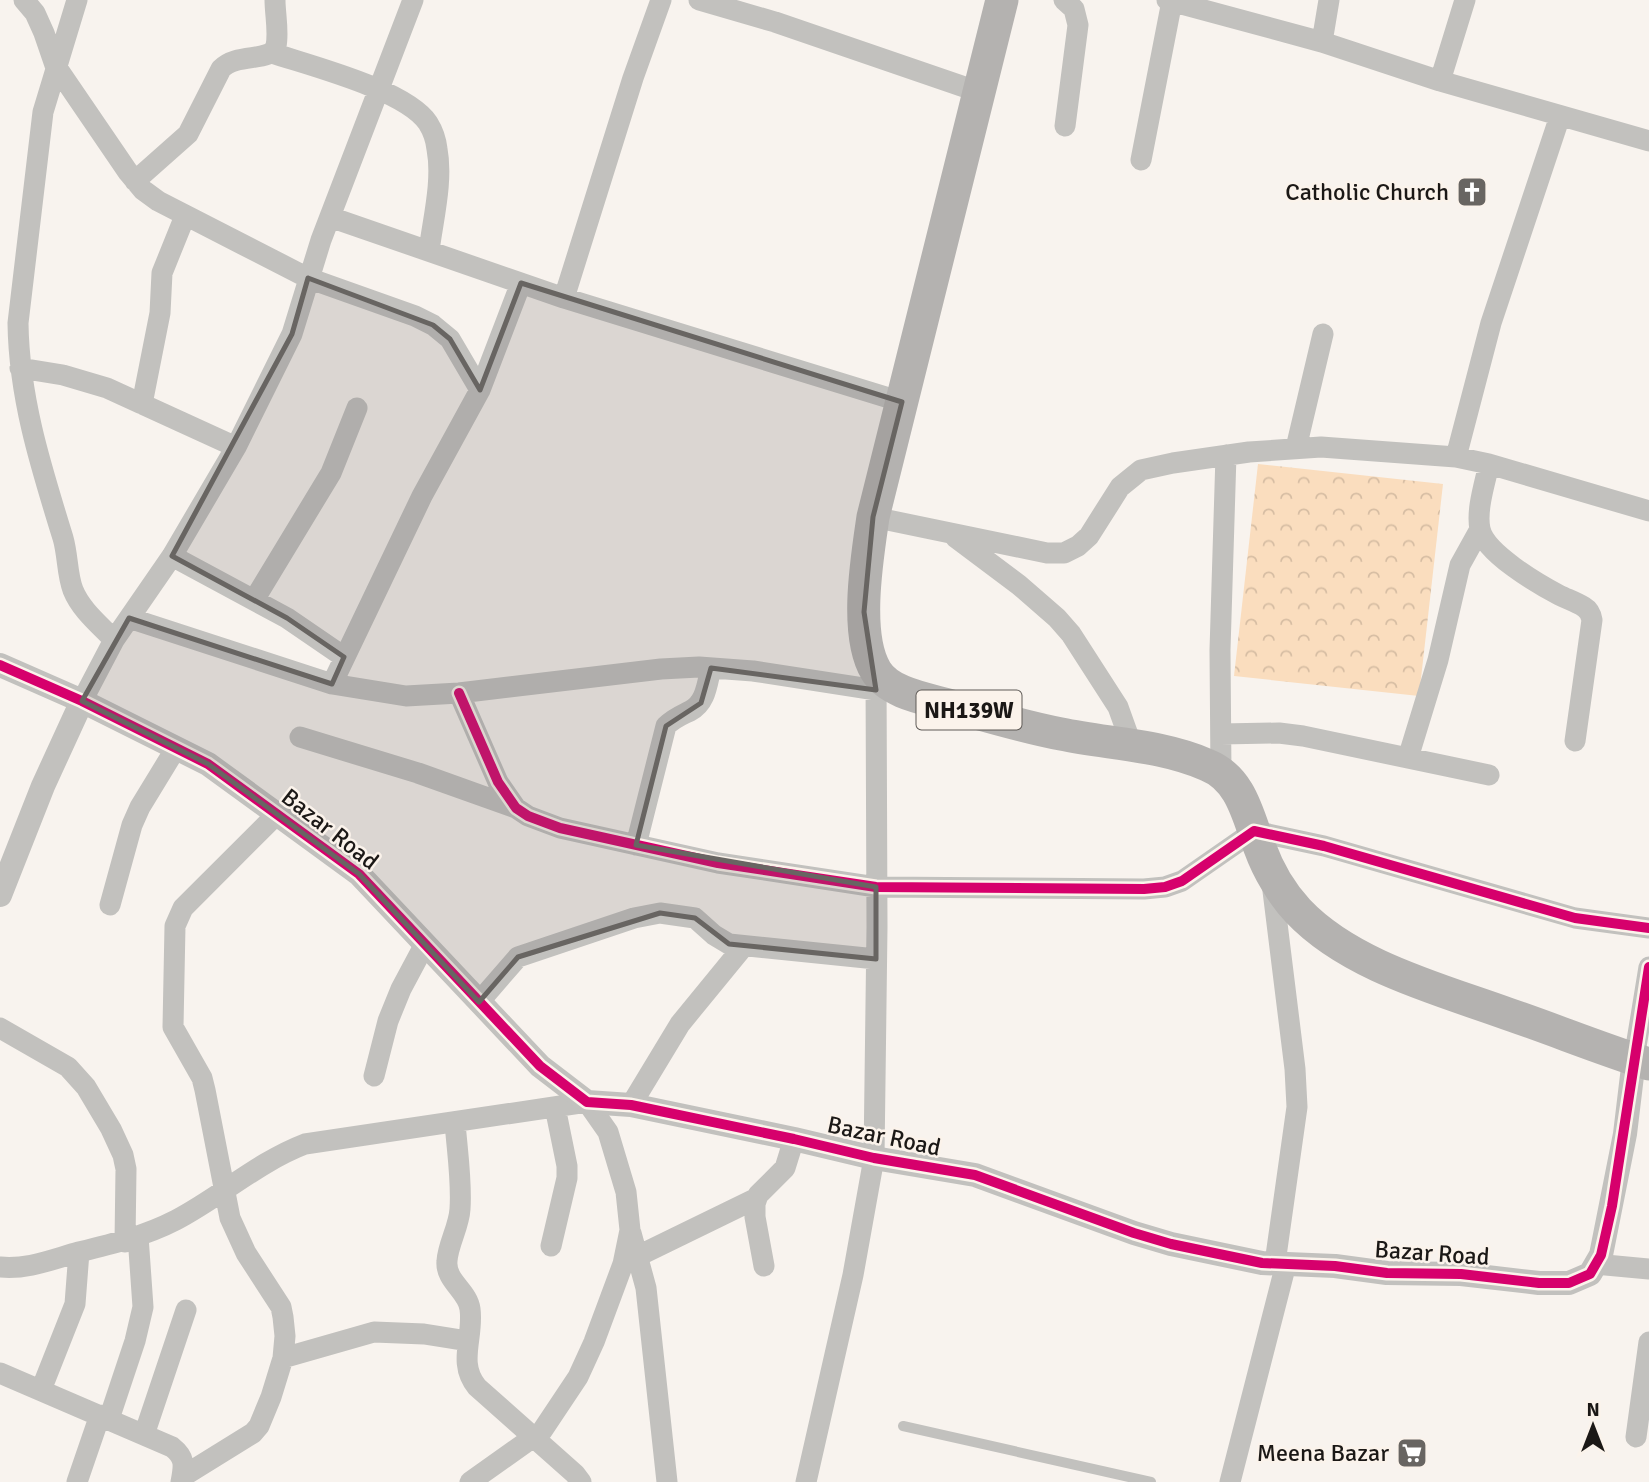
<svg xmlns="http://www.w3.org/2000/svg" width="1649" height="1482" font-family="Signika,sans-serif">
  <defs>
    <pattern id="forest-crowns" width="20" height="18" patternUnits="userSpaceOnUse" patternTransform="scale(1.75)"><rect width="20" height="18" fill="#faddbe"/><path d="M2 6a3 3 0 1 1 6 0M12 15a3 3 0 1 1 6 0" fill="none" stroke="#d6bda3"/></pattern>
  </defs>
  <rect width="100%" height="100%" fill="#f8f3ee"/>
  <path fill="url(#forest-crowns)" d="M1258 464 1443 484 1419 696 1234 676Z"/>
  <g fill="none" stroke-linecap="round" stroke-linejoin="round">
    <path stroke="#c2c1be" stroke-width="10" d="M903 1426 1151 1482"/>
    <path stroke="#c2c1be" stroke-width="21" d="M24 0 35 13 44 33 55 65 128 172 143 190 158 201 308 278 415 316 433 325 450 339 480 390
      M77 0 43 112 18 323C19 398 41 467 63 538 68 555 67 575 73 590 81 610 100 625 114 640
      M699 0 775 22 979 92
      M1064 0 1074 9 1078 25 1065 126
      M1167 0 1322 42 1440 81 1649 141
      M1322 42 1329 0
      M272 53C311 66 406 90 428 123 433 131 436 140 437 149 443 181 433 219 429 251
      M1440 81 1465 0
      M1141 160 1172 1
      M135 181 188 134 221 69C237 52 271 63 276 46 279 32 275 14 275 0
      M330 217 564 298 902 402
      M564 298 633 78 661 0
      M20 368 63 375 107 388 236 447
      M142 404 160 313 162 273 185 216
      M1296 448 1323 334
      M1456 457 1491 323 1560 116
      M1489 464C1485 483 1476 510 1480 529 1485 553 1538 584 1559 595 1567 599 1576 602 1584 607 1589 610 1591 614 1592 620L1575 741
      M873 517 1047 553H1064L1078 546 1089 536 1120 487 1141 470 1173 463 1249 452 1321 447 1456 457 1489 464 1649 511
      M955 537 1019 585 1057 618 1071 634 1118 707 1132 746
      M172 556 287 618 344 657
      M254 600 331 473 357 408
      M129 618 332 684 406 696 459 693 661 669 699 667 753 671 876 690
      M332 684 422 496 480 390 521 283
      M459 693 498 782 516 808 528 816 560 828 718 863 876 887 1144 889 1165 887 1182 881 1254 831 1324 846 1575 918 1649 928
      M82 701 114 640 172 556 236 447 292 334 321 240 413 0
      M1221 734 1279 733 1303 736 1489 775
      M300 737 418 773 516 808
      M1408 758 1438 660 1460 565 1480 529
      M1221 774 1220 650 1226 455
      M636 845 666 726C674 718 680 716 690 711 706 703 707 684 711 668
      M1272 883 1295 1069 1297 1107 1275 1263
      M110 905 132 825 140 807 176 748
      M479 1002 518 957 634 918 660 913 695 918 714 935 729 944 876 959
      M0 1028 68 1067 86 1087 111 1129 123 1155 126 1169 125 1242
      M1634 1059 1649 967
      M374 1076 388 1021 401 989 425 944
      M631 1105 680 1024 743 947
      M455 1122C457 1150 462 1181 460 1209 459 1227 448 1244 447 1261 445 1281 468 1291 470 1309 474 1337 457 1363 477 1387L575 1474 581 1482
      M631 1233 646 1288 667 1482
      M551 1246 567 1178V1166L555 1107
      M638 1256 757 1198
      M1595 1264 1649 1269
      M764 1266 755 1217V1204L758 1195 785 1168 794 1139
      M0 1267C27 1270 53 1259 79 1252 112 1244 145 1236 176 1220 220 1197 258 1162 305 1144L587 1102 608 1132 626 1192 630 1230 623 1264 594 1342 578 1377 542 1431 470 1482
      M283 1358 374 1332 424 1334 468 1341
      M0 1373 172 1447C186 1458 184 1466 181 1482
      M41 1390 75 1304 79 1252
      M109 1419 135 1341 143 1307 138 1236
      M144 1435 186 1310
      M1636 1437 1649 1342
      M182 1477 253 1433 259 1426 271 1397 283 1358 285 1336 283 1317 281 1307 246 1253 230 1218 205 1090 202 1078 173 1027 175 926 183 908 277 814
      M77 1482 100 1415
      M806 1482 853 1275 874 1158 877 927 876 672
      M1230 1482 1286 1264"/>
    <path stroke="#c2c1be" stroke-width="24" d="M0 665 82 701 208 764 359 874 540 1066 587 1102 631 1105 794 1139 874 1158 975 1175 1134 1233 1171 1244 1262 1263 1335 1266 1387 1273 1461 1274 1539 1283H1569L1590 1274 1601 1255 1625 1134 1634 1059
      M0 895 43 786 82 701"/>
    <path stroke="#b4b2b0" stroke-width="33" d="M1002 0 873 517C867 558 854 635 876 671 890 694 928 699 952 706 988 716 1024 727 1061 734 1109 744 1162 745 1207 765 1242 779 1248 817 1260 848 1268 870 1282 894 1298 911 1350 966 1439 989 1508 1014 1555 1030 1601 1049 1649 1064"/>
    <g stroke="#fbf3eb" stroke-width="15">
      <path id="cycleway" d="M0 665 82 701 208 764 359 874 540 1066 587 1102 631 1105 794 1139 874 1158 975 1175 1134 1233 1171 1244 1262 1263 1335 1266 1387 1273 1461 1274 1539 1283H1569L1590 1274 1601 1255 1612 1206 1649 967
        M459 693 498 782 516 808 528 816 560 828 718 863 876 887 1144 889 1165 887 1182 881 1254 831 1324 846 1575 918 1649 928"/>
    </g>
    <use href="#cycleway" stroke="#d6006c" stroke-width="10"/>
  </g>
  <path fill="#686562" fill-opacity="0.2" stroke="#686562" stroke-width="5" stroke-linejoin="round" d="M308 278 433 325 450 339 480 390 521 283 902 402 873 517 864 612 876 690 711 668 701 703 666 726 636 845 876 887V959L729 944 695 918 660 913 518 957 479 1002 359 874 208 764 82 701 129 618 332 684 344 657 287 618 172 556 292 334Z"/>
  <defs>
    <g id="church-square" transform="scale(1.575)"><rect x="-9" y="-9" width="18" height="18" rx="4" fill="#686562" stroke="#fbf3eb"/><path d="M-1.2-6h2.4v3.5h3.3v2.4h-3.3V6h-2.4V-.1h-3.3v-2.4h3.3Z" fill="#fff"/></g>
    <g id="supermarket-square" transform="scale(1.575)"><rect x="-9" y="-9" width="18" height="18" rx="4" fill="#686562" stroke="#fbf3eb"/><path d="M-6-5.5h2.5l.6 2H6L4.5 2H-2.5L-4.4-4H-6ZM-1.5 3.2a1.3 1.3 0 1 0 .1 0ZM3 3.2a1.3 1.3 0 1 0 .1 0Z" fill="#fff"/></g>
  </defs>
  <g fill-rule="evenodd">
    <use href="#church-square" x="1472" y="192"/>
    <use href="#supermarket-square" x="1412" y="1453"/>
  </g>
  <g text-anchor="middle" dominant-baseline="central" stroke-width="5" stroke-linejoin="round" paint-order="stroke">
    <rect fill="#fbf3eb" stroke="#5e5a56" stroke-width="2" x="916.5" y="690.5" width="105" height="39" rx="5"/>
    <g font-size="23" font-weight="bold" fill="#1b1816">
      <text x="969" y="710">NH139W</text>
    </g>
    <g font-size="24" fill="#1b1816" stroke="#fbf3eb" text-anchor="end">
      <text x="1449" y="192">Catholic Church</text>
      <text x="1389" y="1453">Meena Bazar</text>
    </g>
    <g font-size="24" fill="#1b1816" stroke="#fbf3eb">
      <text transform="translate(330 829) rotate(38)">Bazar Road</text>
      <text transform="translate(884 1136) rotate(12)">Bazar Road</text>
      <text transform="translate(1432 1253) rotate(4)">Bazar Road</text>
    </g>
  </g>
  <g transform="translate(1593 1426)" stroke="#fbf3eb" stroke-width="5" paint-order="stroke">
  <path d="M0-5L12 26L0 18L-12 26Z" fill="#1b1816"/>
  <text y="-10" font-size="19" font-weight="bold" text-anchor="middle" fill="#1b1816">N</text>
  </g>
</svg>
